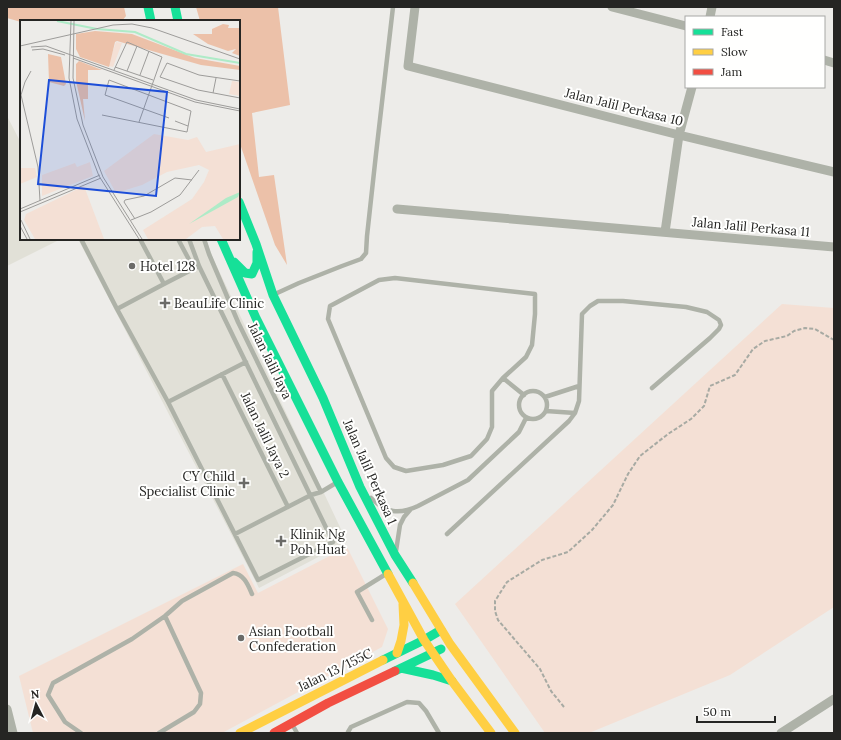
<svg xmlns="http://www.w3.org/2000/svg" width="841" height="740" font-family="Lora,serif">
  <rect width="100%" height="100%" fill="#edece9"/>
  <path fill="#e1e0d7" d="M7 116 21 143V239H56L57 241 7 266Z
    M78 239H206L212 256 347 542 259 588Z"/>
  <path fill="#f4e0d5" d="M782 304 834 308V607L730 675 589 733H545L455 604Z
    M347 547 388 629 382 647 222 733H33L19 676 243 564 258 593Z"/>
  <path fill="#ecc1a9" d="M7 7H124L126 16 122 21 21 22 7 18Z
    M196 7H278L290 105 252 113 259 177 274 175 287 265 275 245 239 141V21H200Z"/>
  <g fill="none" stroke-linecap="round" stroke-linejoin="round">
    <path stroke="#a7aaa3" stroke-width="2" stroke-dasharray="4 2" stroke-linecap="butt" d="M564 707 551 691 540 669 498 620 495 611V601L507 582 542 560 568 552 592 530 613 505 628 474 640 456 668 434 691 419 704 406 710 386 735 375 753 349 765 341 787 336 794 331 805 328 815 329 834 340"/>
    <path stroke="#aeb2a8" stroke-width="4.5" d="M81 239 117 309 168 402 258 580 333 542 199 266 189 239
      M140 239 164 284
      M178 239 194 269
      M204 239 209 254 238 322 321 492
      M395 278 535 294V314L532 345 526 357 503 378 492 391V427L487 439 471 456 443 465 406 471 394 467 386 458 328 319 330 306 379 280Z
      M275 294 299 283 342 266 361 259 366 253 367 236 376 154 393 7
      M117 309 164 284 199 266
      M222 374 288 507
      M503 378 524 395
      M519 405a14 14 0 1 1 28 0a14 14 0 1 1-28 0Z
      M545 397 579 386
      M168 402 246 362
      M546 411 575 413
      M371 498C386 513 399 515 418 506L468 480 519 432 526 418
      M235 534 311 495 321 492 336 483
      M447 534 569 421 575 413 579 401 582 314 590 306 598 301H623L686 307 707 312 719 320 721 325 719 329 710 338 652 388
      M396 551 400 525 404 517 410 510
      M372 620 357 592 386 574
      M292 724 297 733
      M81 733 65 722 48 695 53 683 132 639 165 616 182 601 233 573C244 574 248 585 252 594
      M159 733 194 712 200 704 201 693 165 616
      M348 733V732L351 727 407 702 419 703 426 711 439 733"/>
    <path stroke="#aeb2a8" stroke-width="9" d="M415 7 408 66 679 135 834 172
      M612 7 686 26
      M710 17 712 7
      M824 60 834 63
      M397 209 834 247
      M665 232 679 135 692 87
      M7 709 13 733
      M781 733 834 699"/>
    <path stroke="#16e098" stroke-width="9" d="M148 7 151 21
      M175 7 178 21
      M239 202 256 244 273 295 323 398 360 487 395 555 413 583
      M221 239 256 318 338 482 388 574
      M234 262 245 273 252 274 257 263V252
      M383 660 424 640 441 630
      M401 668 433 675 452 681
      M395 671 441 649"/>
    <path stroke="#ffcf43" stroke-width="9" d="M388 574 424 640 452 681 491 733
      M413 583 450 644 515 733
      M397 653 401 641 404 625 403 604
      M240 733 383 660"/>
    <path stroke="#f24e42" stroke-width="9" d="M274 733 328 703 395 671"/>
  </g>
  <g fill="#6b6b68" stroke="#fffffe" stroke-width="1.5">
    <circle cx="132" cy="266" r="4"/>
    <path d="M163 297h4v4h4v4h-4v4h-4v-4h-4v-4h4z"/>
    <path d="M242 477h4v4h4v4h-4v4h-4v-4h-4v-4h4z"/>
    <path d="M279 535h4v4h4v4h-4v4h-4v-4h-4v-4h4z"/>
    <circle cx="241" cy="638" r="4"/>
  </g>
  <g text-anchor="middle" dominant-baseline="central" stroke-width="4" stroke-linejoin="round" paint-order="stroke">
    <g font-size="13" fill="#252523" stroke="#fffffe">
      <text transform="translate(624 107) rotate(14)">Jalan Jalil Perkasa 10</text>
      <text transform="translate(751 227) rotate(5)">Jalan Jalil Perkasa 11</text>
      <text transform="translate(270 361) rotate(64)">Jalan Jalil Jaya</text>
      <text transform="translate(265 435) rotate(64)">Jalan Jalil Jaya 2</text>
      <text transform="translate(370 472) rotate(66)">Jalan Jalil Perkasa 1</text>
      <text transform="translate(335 670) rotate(-26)">Jalan 13/155C</text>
    </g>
    <g font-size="13" fill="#252523" stroke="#fffffe" text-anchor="start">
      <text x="140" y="266">Hotel 128</text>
      <text x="174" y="303">BeauLife Clinic</text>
      <text x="235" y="476" text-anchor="end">CY Child<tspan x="235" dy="15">Specialist Clinic</tspan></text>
      <text x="290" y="534">Klinik Ng<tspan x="290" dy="15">Poh Huat</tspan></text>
      <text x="249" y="631">Asian Football<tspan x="249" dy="15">Confederation</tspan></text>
    </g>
  </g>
  <g transform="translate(20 20)">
    <rect width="220" height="220" fill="#edece9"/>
    <path d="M96 22 102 23 93 47 89 46V42ZM212 61 220 62V76L209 74ZM134 114 168 120 177 117 186 132 220 124V219H203L195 206 182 207 166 219H128L123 210 172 179 184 162 189 150 179 145 147 152 122 165 96 173 84 151ZM70 142 73 156 22 176V155L55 143 57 147ZM0 148H15L17 157 0 164ZM64 166 84 219H15L4 200 6 194Z" fill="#f4e0d5"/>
    <path d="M203 4 209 5 208 8H220V36L212 33 216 29 208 31 188 24 173 14H192V9ZM75 11 112 14 175 38 220 46V50L181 45 97 21 95 22 89 47 60 37 56 29V14ZM28 34 41 37 46 64 44 66 29 62ZM59 41 82 50H68V79H63L65 101 56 61V44Z" fill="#ecc1a9"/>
    <path d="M220 172 218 177 169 204 206 178Z" fill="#aeebc7"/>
    <path fill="none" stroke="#aeebc7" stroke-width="2" d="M37 1 77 9 115 12 166 34 220 43"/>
    <path fill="none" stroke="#9d9c9a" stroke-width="1" d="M51 1 49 58 57 99 79 156 119 219M54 1 53 58 63 105 83 157 122 219M0 26 93 5 112 4 132 8 220 39M11 27 26 26 176 80 220 89M12 30 23 29 45 35M53 38 175 82 220 91M95 47 133 60M94 50 107 22 142 37 119 102M11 51 5 62 1 75 18 147 20 181M107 51 117 26M120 55 129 31M220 61 179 55 147 43 140 57 178 70 220 78M193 73 196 58M82 95 167 112 171 91 89 60 85 75 149 98M155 101 168 106M0 189 80 155M0 192 81 158M115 199 104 182 105 180 124 176 155 158 172 160M1 200 10 219M111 200 131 192 160 175 179 150M0 206 7 219"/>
    <path fill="#1d4ed8" fill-opacity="0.15" stroke="#1d4ed8" stroke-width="2" d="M29 60 147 72 136 176 18 164Z"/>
    <rect width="220" height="220" fill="none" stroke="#252523" stroke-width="2"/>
  </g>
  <rect width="841" height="740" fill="none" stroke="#252523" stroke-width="16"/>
  <rect x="685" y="16" width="140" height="72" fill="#fffffe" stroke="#a8a8a6"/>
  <rect x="693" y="29" width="20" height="6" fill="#16e098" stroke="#a8a8a6"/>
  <text x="721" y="36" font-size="12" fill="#252523">Fast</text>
  <rect x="693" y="49" width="20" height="6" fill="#ffcf43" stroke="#a8a8a6"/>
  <text x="721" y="56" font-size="12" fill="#252523">Slow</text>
  <rect x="693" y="69" width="20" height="6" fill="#f24e42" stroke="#a8a8a6"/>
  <text x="721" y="76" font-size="12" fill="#252523">Jam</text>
  <g transform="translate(36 704) rotate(354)" stroke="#fffffe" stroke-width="3" paint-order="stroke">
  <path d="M0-3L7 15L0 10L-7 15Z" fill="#252523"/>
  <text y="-6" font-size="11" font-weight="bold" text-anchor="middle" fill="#252523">N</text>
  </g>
  <path d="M697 716v6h78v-6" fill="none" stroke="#252523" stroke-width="2"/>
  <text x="703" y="716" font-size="12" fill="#252523" stroke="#fffffe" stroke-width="3" paint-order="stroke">50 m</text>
</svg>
